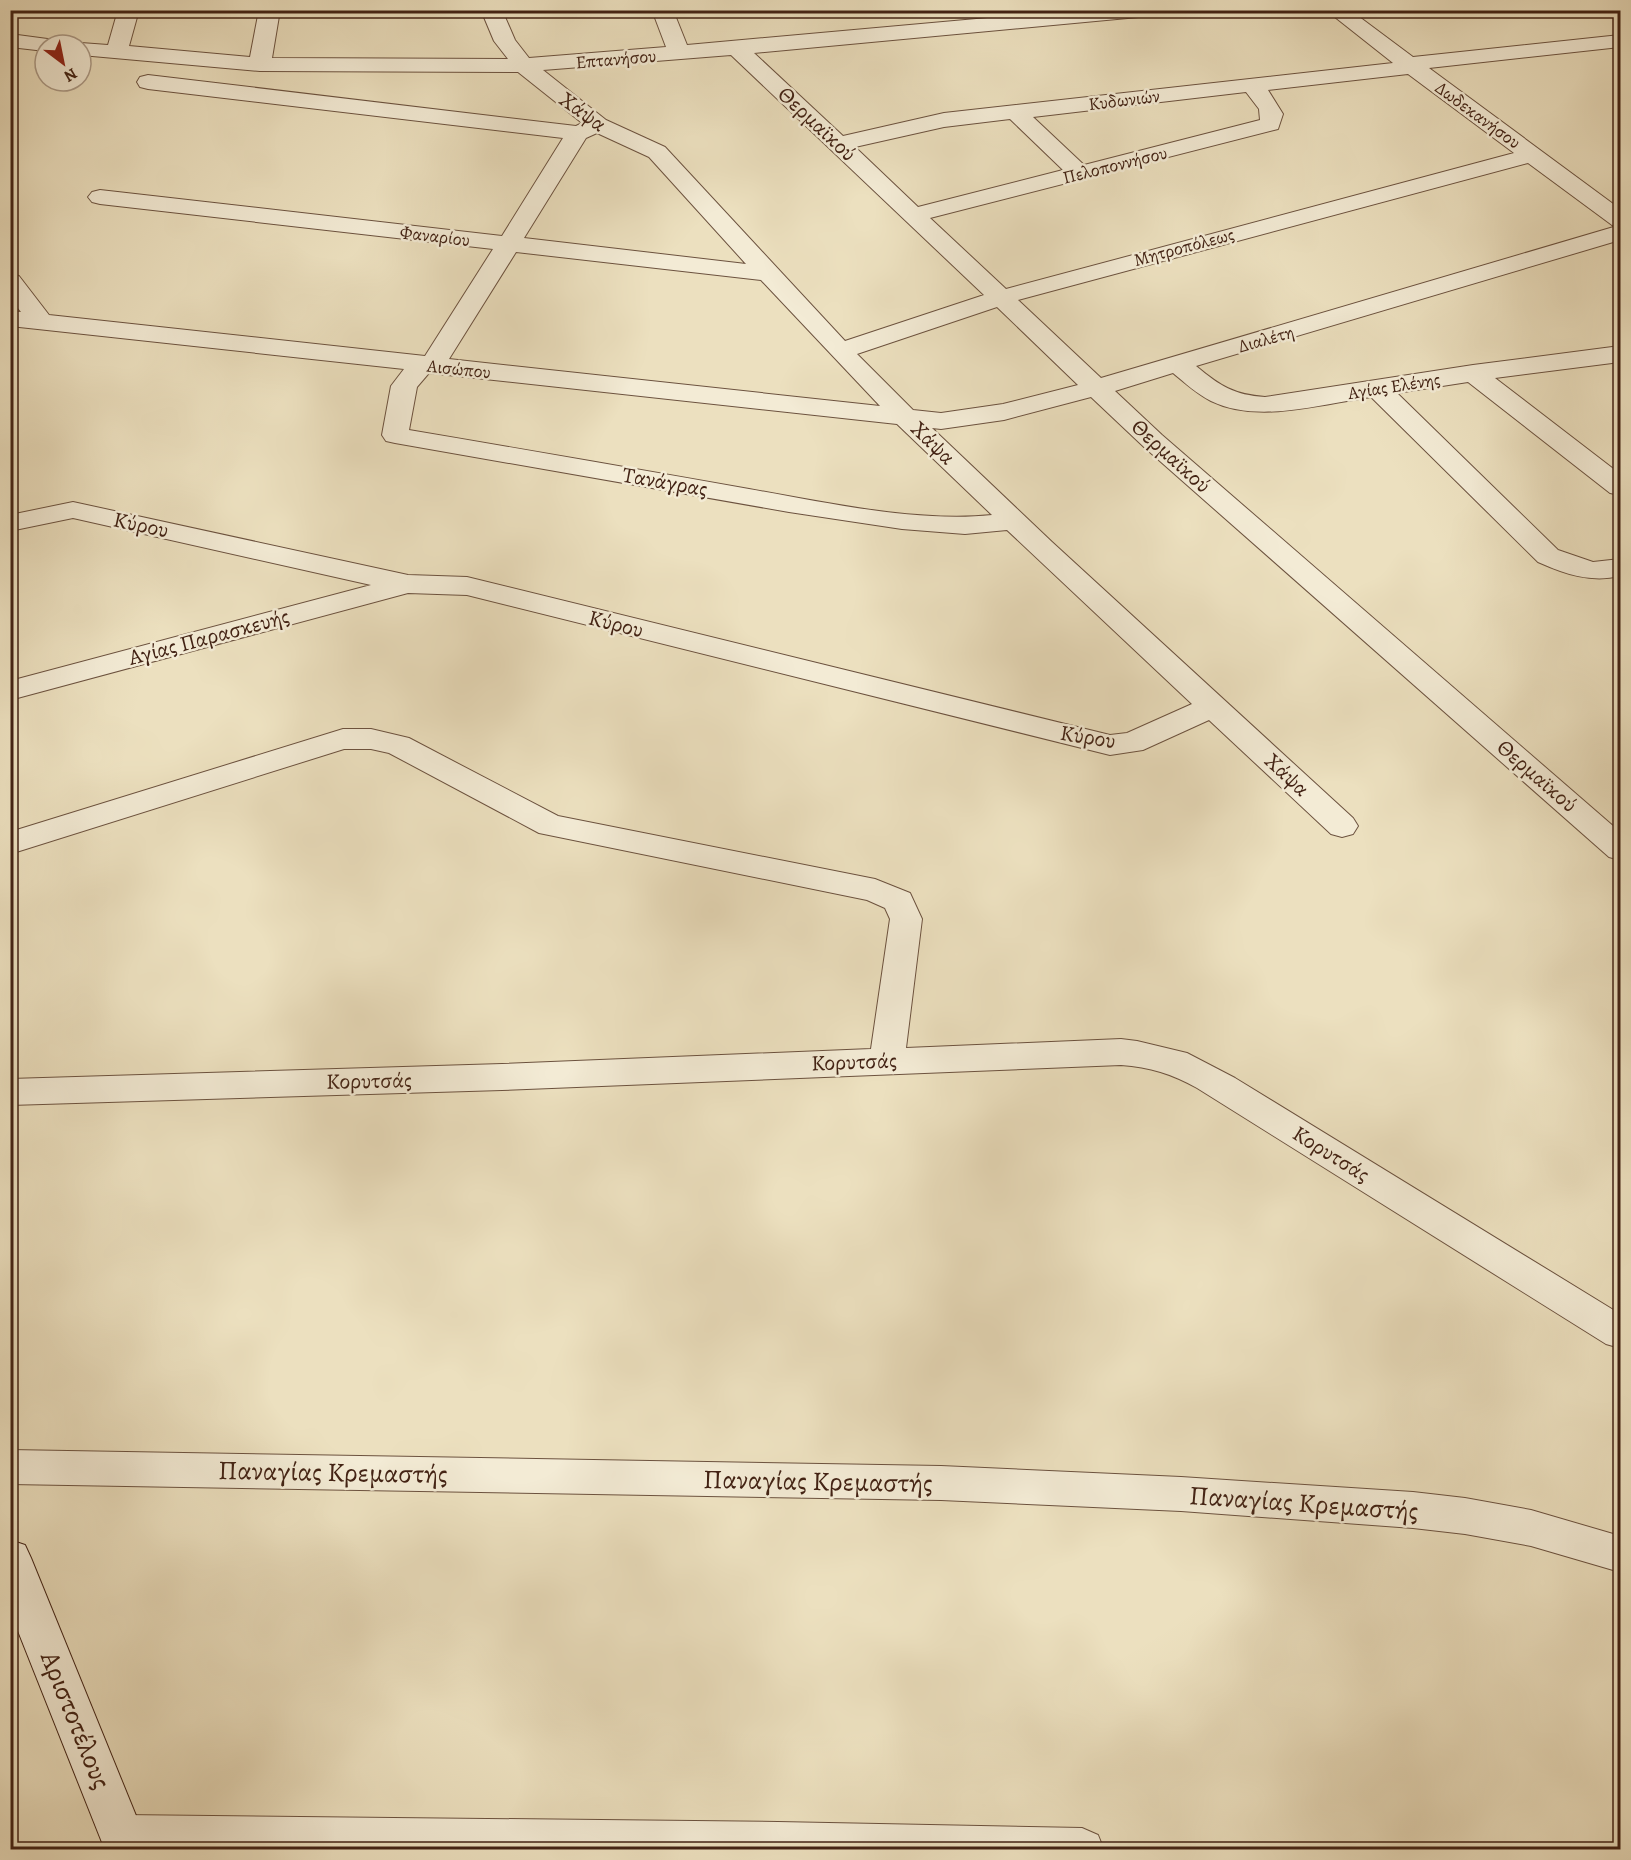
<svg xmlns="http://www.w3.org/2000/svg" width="1631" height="1860" font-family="Alegreya,serif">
  <rect width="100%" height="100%" fill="#ece0bf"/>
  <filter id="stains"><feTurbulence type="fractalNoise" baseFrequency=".00333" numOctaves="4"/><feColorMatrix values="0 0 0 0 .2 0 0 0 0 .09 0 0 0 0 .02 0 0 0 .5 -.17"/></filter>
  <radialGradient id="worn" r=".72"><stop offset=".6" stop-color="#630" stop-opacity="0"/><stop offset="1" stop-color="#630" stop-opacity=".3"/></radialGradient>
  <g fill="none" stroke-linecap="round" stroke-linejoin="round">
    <g stroke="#6c523f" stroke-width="2">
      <path id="street" d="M118 10H139L129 46 250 57 259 10H280L272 58 508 59 494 41 481 10H502L515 40 529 58 666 47 652 10H673L687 45 1077 10H1159L1156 14 1149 16 754 53 843 136 944 113 1393 63 1326 10H1350L1413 57 1620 35V47L1429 68 1620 209V240L1196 366C1220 386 1234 395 1265 397L1473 365 1620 346V362L1495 378 1620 474V495L1610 493 1468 382 1397 393 1558 550 1593 562 1620 559V576C1591 583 1565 574 1538 562L1371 397C1321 404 1258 424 1211 401 1197 394 1185 383 1173 373L1115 391 1162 435 1620 832V860L1609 857 1144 447 1091 397 1004 420 941 429 932 428 1052 542 1353 818 1358 826 1353 834 1342 837 1331 834 1209 720 1143 750 1110 755 467 595 408 593 10 700V681L371 585 73 518 10 531V515L73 502 408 575 467 577 1110 735 1127 733 1192 704 1007 530 965 534 902 529 789 512 395 443 386 441 382 435 391 386 404 369 10 326V311L21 312 10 298V274L19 276 49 315 425 356 493 249 100 204 92 202 88 197 92 192 100 190 502 236 563 138 148 89 140 87 137 82 140 77 148 75 576 126 582 123 518 72 260 71 81 55V45L73 44 81 43 108 45ZM731 55 984 295 845 341 665 147 606 120 543 70ZM1408 74 1514 153 1006 289 930 218 1278 129 1283 114 1268 90ZM1246 92 1259 109 1260 120 1084 165 1033 117ZM1010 119 1063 170 918 207 855 147 944 127ZM597 133 649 157 746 264 524 238 586 138ZM1528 163 1612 225 1617 226 1101 378 1018 300ZM516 252 761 280 880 406 449 359ZM997 307 1078 385 1003 404 941 413 913 410 857 354ZM429 373 897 424 992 515C917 523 823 502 749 489 636 469 522 449 409 430L417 387Z
        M10 34 55 40 58 45H45V51L10 47Z
        M343 729H371L409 738 558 816 875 879 910 893 922 919 906 1048 1121 1039 1137 1041 1187 1053 1235 1078 1620 1314V1348L1606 1344 1197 1088C1172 1074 1150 1067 1121 1065L502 1090 10 1105V1079L502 1064 871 1049 890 919 885 908 867 900 539 833 389 753 371 749H344L10 854V832Z
        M10 1450 941 1466 1181 1477 1413 1492 1465 1498 1531 1510 1620 1536V1572L1531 1546 1465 1534 1413 1528 1181 1511 941 1500 10 1484Z
        M123 1815 778 1822 1082 1828 1098 1835 1104 1850H106L101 1836 107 1821Z"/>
    </g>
    <g stroke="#422214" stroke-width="2">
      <path id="secondary" d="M10 1540 25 1545 31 1558 150 1850H105L10 1611Z"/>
    </g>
    <use href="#street" fill="#f3ebd5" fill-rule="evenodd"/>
    <use href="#secondary" fill="#f3ebd5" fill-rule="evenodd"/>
  </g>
  <g text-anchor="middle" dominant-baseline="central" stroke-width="5" stroke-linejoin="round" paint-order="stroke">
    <g font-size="18" fill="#422214" stroke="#f3ebd5">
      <text transform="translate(616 59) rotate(-5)">Επτανήσου</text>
      <text transform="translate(1124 100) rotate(-7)">Κυδωνιών</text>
      <text transform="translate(1478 115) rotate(36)">Δωδεκανήσου</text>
      <text transform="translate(1115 165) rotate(-14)">Πελοποννήσου</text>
      <text transform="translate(435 236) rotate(7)">Φαναρίου</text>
      <text transform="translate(1184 247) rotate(-15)">Μητροπόλεως</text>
      <text transform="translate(1266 339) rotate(-16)">Διαλέτη</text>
      <text transform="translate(459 369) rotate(6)">Αισώπου</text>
      <text transform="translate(1394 386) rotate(-9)">Αγίας Ελένης</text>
    </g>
    <g font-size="22" fill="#422214" stroke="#f3ebd5">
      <text transform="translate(583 112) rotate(36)">Χάψα</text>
      <text transform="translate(817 124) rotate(43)">Θερμαϊκού</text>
      <text transform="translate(933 443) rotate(44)">Χάψα</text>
      <text transform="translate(1171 456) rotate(42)">Θερμαϊκού</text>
      <text transform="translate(665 482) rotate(10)">Τανάγρας</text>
      <text transform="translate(141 525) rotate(12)">Κύρου</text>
      <text transform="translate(616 624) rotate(14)">Κύρου</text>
      <text transform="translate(209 637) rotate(-15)">Αγίας Παρασκευής</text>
      <text transform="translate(1088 737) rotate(9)">Κύρου</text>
      <text transform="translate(1287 775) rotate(43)">Χάψα</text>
      <text transform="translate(1537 776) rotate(41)">Θερμαϊκού</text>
      <text transform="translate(854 1062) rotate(-2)">Κορυτσάς</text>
      <text transform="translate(369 1081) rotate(-1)">Κορυτσάς</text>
      <text transform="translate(1331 1154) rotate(32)">Κορυτσάς</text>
    </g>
    <g font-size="27" fill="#422214" stroke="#f3ebd5">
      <text transform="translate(333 1472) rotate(1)">Παναγίας Κρεμαστής</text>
      <text transform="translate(818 1481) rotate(1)">Παναγίας Κρεμαστής</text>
      <text transform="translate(1304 1503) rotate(4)">Παναγίας Κρεμαστής</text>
      <text transform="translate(76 1720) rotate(68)">Αριστοτέλους</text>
    </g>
  </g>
  <rect width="1631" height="1860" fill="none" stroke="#ece0bf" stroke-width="36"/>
  <rect x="12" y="12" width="1607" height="1836" fill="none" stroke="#422214" stroke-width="3"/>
  <rect x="18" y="18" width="1595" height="1824" fill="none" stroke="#422214" stroke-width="1.5"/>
  <g transform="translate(63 63) rotate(148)"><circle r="28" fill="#f3ebd5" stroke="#ac9b88" stroke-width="1.5"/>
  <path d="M0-4.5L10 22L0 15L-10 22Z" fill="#8f2418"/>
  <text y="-9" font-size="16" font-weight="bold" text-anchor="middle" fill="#422214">N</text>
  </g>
  <rect width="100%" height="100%" filter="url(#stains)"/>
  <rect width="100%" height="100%" fill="url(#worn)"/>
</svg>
